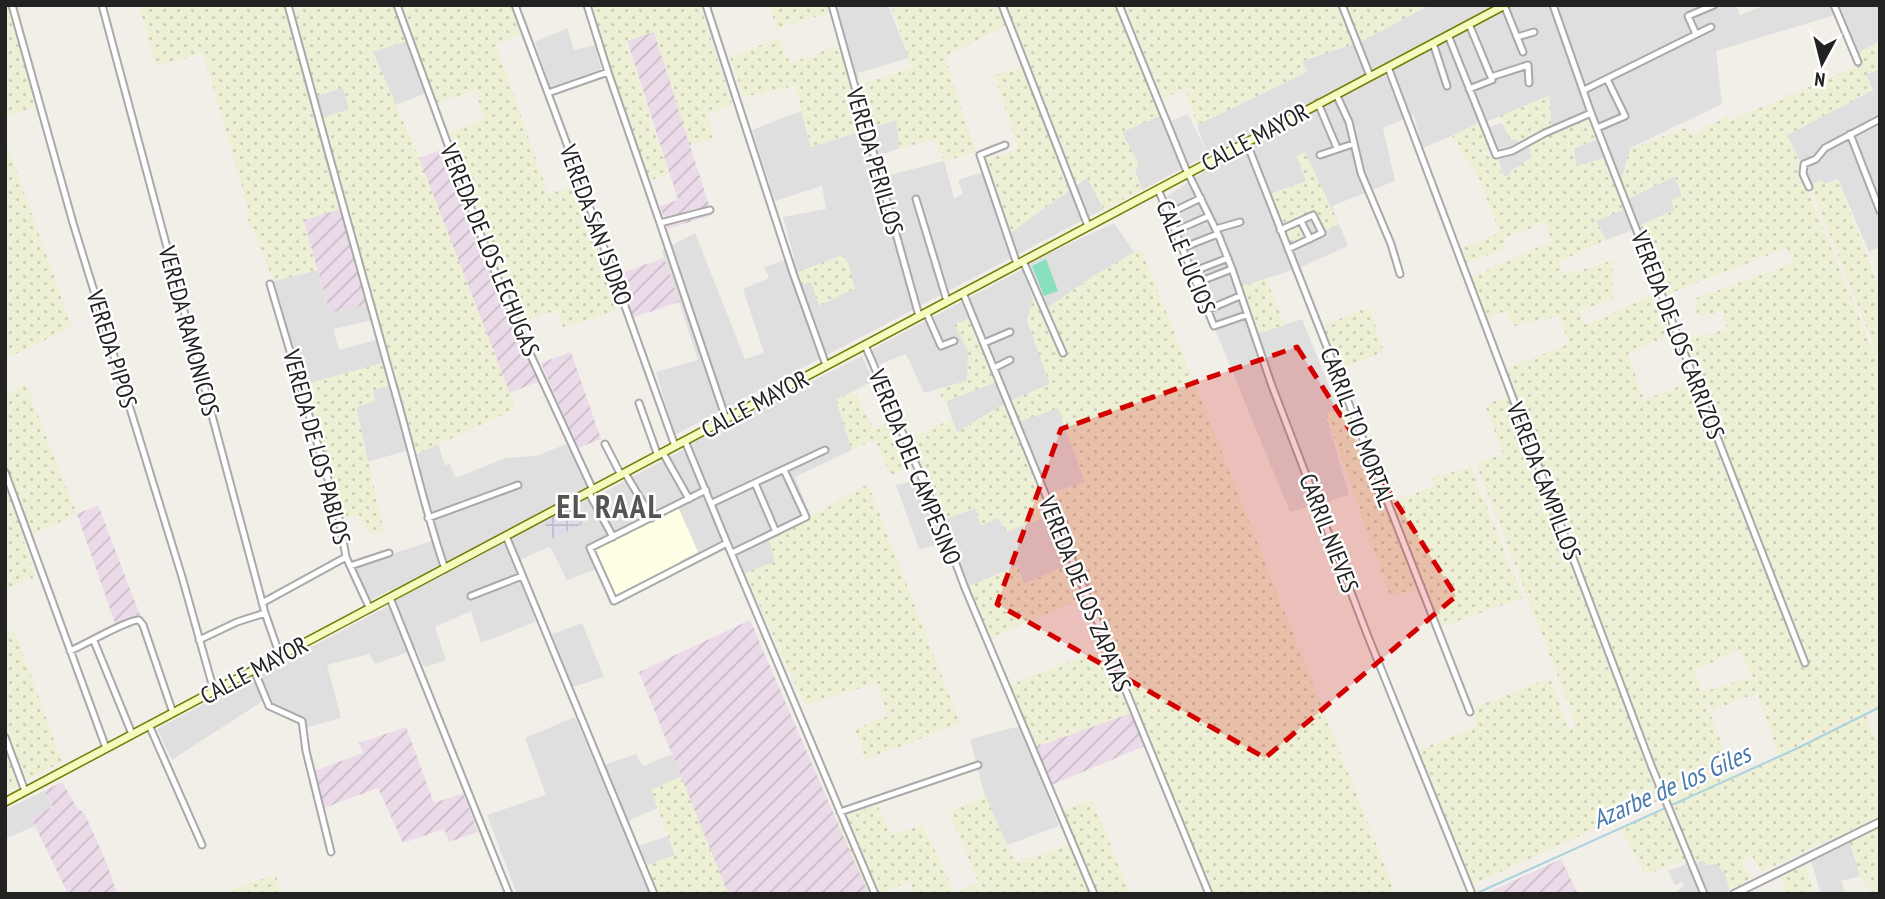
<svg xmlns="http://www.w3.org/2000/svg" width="1885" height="899" font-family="'PT Sans Narrow',sans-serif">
  <defs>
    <pattern id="industrial-furrows" width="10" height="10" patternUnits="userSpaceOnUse" patternTransform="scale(1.75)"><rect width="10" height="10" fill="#ebdbe8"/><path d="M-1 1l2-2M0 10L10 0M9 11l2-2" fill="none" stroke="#c9bcc7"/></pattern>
    <pattern id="farmland-dots" width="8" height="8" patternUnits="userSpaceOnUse" patternTransform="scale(1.75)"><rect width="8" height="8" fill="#eef0d5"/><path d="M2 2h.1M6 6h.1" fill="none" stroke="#ccceb7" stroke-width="1.8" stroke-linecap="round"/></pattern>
    <pattern id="plaza-grid" width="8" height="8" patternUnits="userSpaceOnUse" patternTransform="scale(1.75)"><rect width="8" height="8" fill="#dddde8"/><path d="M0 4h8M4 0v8" fill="none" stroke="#bdbdc7"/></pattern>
  </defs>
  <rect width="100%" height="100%" fill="#f2efe9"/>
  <path fill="#e0dfdf" d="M850 5H888L909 58 858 73 859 78 852 80 833 9Z
    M1430 5H1736L1740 15 1765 5H1880V41L1855 54 1838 14 1716 51 1722 104 1630 148 1639 178 1623 183 1612 156 1576 167 1574 148 1606 137 1595 112 1552 129 1549 96 1422 148 1414 115 1383 128 1395 181 1332 206 1348 246 1299 268 1239 287 1257 333 1302 319 1337 406 1326 415 1349 495 1290 512 1162 200 1208 169V155L1197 125 1307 72 1302 61 1360 42Z
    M567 28 574 50 595 45 601 69 550 87 535 42Z
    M414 38 431 91 396 105 373 52Z
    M1880 69V247L1869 252 1838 179 1824 184 1821 180 1811 184 1787 135 1873 90 1866 75Z
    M343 88 349 110 323 117 315 96Z
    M801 111 811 147 897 120 900 148 877 156 886 176 944 161 954 198 963 194 958 180 986 171 1011 232 1087 178 1104 209 675 435 656 372 698 360 662 250 695 233 745 359 764 353 743 289 769 278 764 267 794 257 783 217 826 209 822 186 775 201 752 130Z
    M1164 114 1185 167 1142 190 1122 132Z
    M1502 123 1511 140 1515 139 1520 144 1528 143 1532 157 1510 172 1511 174 1507 177 1504 176 1487 128Z
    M1675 176 1682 196 1674 210 1640 226 1628 199Z
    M1625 209 1633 230 1606 240 1595 221Z
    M1114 223 1134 252 1047 308 1026 264Z
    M1023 269 1033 299 1027 320 1085 482 1050 493 1016 423 957 433 946 401 999 380 955 325 969 353 967 381 924 393 906 354 878 365 871 350Z
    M317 270 330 313 373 303 377 319 333 329 339 350 383 338 389 362 303 385 274 281Z
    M862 356 873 381 836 400 852 450 795 477 811 517 770 540 775 562 745 573 733 546 610 606 597 569 567 580 550 547 521 559 535 622 481 643 471 611 435 627 446 661 424 667 416 649 375 664 369 654 327 665 341 718 305 728 264 700 172 760 157 729 396 602 390 590 371 600 355 566 438 539 429 511 417 454 438 444 445 466 449 463 456 478 506 458 536 456 569 443 593 498 692 445 691 442Z
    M398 382 415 448 368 462 356 407 374 401 373 390Z
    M918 480 944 544 919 549 896 485Z
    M975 508 998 518 1054 514 1074 562 1024 584 1017 566 965 588 940 521Z
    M582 623 604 677 573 687 552 634Z
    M575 717 650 894H517L487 815 546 795 525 738Z
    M1020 726 1059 826 1007 845 985 796 970 739Z
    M636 754 643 766 672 754 681 777 651 790 658 808 628 821 604 765Z
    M44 791 53 808 32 816 35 826 5 839V810Z
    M668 836 675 855 648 865 638 846Z
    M1850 843 1860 876 1841 881 1846 894H1821L1811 861Z
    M1704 860 1717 864 1725 874 1730 891 1722 894H1707L1694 864Z
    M1687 864 1700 892 1674 894 1684 886 1682 882 1675 885 1668 871Z"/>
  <path fill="url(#industrial-furrows)" d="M654 31 712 215 668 229 660 206 678 200 627 40Z
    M446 148 540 381 509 393 419 158Z
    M347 207 373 303 330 313 303 220Z
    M664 258 679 302 632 318 618 274Z
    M571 352 601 439 578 448 541 363Z
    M98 505 140 615 115 623 77 514Z
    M750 620 828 801 869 894H728L639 672Z
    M1131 713 1145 746 1044 788 1029 749Z
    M406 727 434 803 463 793 478 832 449 842 444 829 403 843 378 788 324 808 314 771 363 753 359 743Z
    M62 782 77 808 85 814 107 864 117 894H68L35 826 32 816 53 807 44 791Z
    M1561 859 1578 894H1485Z"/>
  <path fill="#ffffe5" d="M678 507 698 552 680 561 681 564 615 597 595 548Z"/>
  <path fill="url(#farmland-dots)" fill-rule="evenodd" d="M5 5H20L34 108 5 116Z
    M139 5H514L520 34 496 44 548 194 577 185 618 310 563 328 557 310 521 323 449 132 484 120 476 90 436 103 414 39 373 52 419 158 516 409 417 454 398 383 373 390 375 401 356 407 384 531 372 536 359 515 343 517 303 385 389 361 347 207 304 220 317 270 274 281 246 215 249 211 204 54 156 66ZM343 88 349 110 323 117 316 96Z
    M587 5H700L732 104 707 114 714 138 690 146 654 32 626 41 669 174 646 182Z
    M770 5H828L829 13 776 29Z
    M891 5H997L1005 26 945 57 976 153 944 161 934 140 900 148 896 120 811 147 795 86 744 97 730 57 779 38 790 63 837 46 866 119 858 85 912 68Z
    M1002 5H1119L1164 114 1122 132 1138 163 1137 168 1133 169 1142 190 1104 209 1087 178 1071 185 1030 79 1069 190 1011 233 986 171 987 159 1019 149 994 75 1026 67Z
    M1124 5H1430L1360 42 1302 61 1307 72 1197 125 1185 88 1163 99Z
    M1880 41V69L1866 75 1873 90 1787 135 1799 160 1798 167 1880 368V705L1865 714 1875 739 1880 738V816L1761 872 1752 856 1742 860 1750 879 1730 891 1725 874 1717 864 1706 865 1704 860 1692 865 1689 858 1645 875 1621 828 1668 806 1585 592 1583 594 1662 799 1473 884 1418 750 1476 727 1475 707 1550 678 1569 729 1574 728V719L1476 463 1503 454 1485 405 1511 394 1502 370 1569 344 1559 316 1514 326 1506 311 1483 320 1467 279 1552 241 1545 223 1504 238 1506 249 1461 264 1456 250 1500 233 1478 176 1452 136 1482 121 1493 147 1483 152 1497 161 1512 198 1504 176 1511 175 1510 172 1532 157 1528 143 1520 144 1515 139 1511 141 1499 116 1549 96 1552 130 1591 113 1600 138 1574 148 1576 166 1607 158 1625 209 1596 221 1606 240 1559 262 1565 275 1613 260V299L1579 311 1586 325 1661 291 1640 226 1674 210 1671 200 1682 196 1675 176 1626 200 1620 184 1630 149 1685 128 1691 135 1727 116 1732 120 1857 66 1855 54ZM1787 248 1793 263 1694 299 1698 317 1722 311 1727 329 1679 342 1694 380 1644 400 1628 353 1676 333 1663 296ZM1739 650 1753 677 1702 692 1694 671ZM1757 693 1779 756 1734 776 1704 697 1713 710Z
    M5 129 7 145 72 327 5 359Z
    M1305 152 1339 224 1322 233 1313 215 1301 221 1309 239 1287 247 1267 195 1306 181 1296 156Z
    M1821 180 1825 184 1838 180 1880 290V361L1810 185Z
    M1138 250 1143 253 1396 894H1210L1050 493 1085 482 1058 408 1016 423 1054 514 1007 532 998 518 981 526 975 508 940 521 917 466 890 475 875 439 852 450 836 400 854 391 873 428 897 420 906 440 952 419 957 432 1007 402 1050 384 1027 320 1033 299 1047 308 1092 277Z
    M843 255 848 263 855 288 819 306 811 282 801 285 797 272Z
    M1266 279 1285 325 1257 334 1239 287Z
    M1369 307 1384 352 1336 370 1319 327Z
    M971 318 999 381 944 402 938 389 967 381 968 351 954 324Z
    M26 385 77 514 23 539 35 577 5 589V393Z
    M1348 403 1388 503 1435 486 1432 478 1471 467 1523 598 1437 628 1421 587 1390 596 1326 415 1337 406Z
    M868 484 960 723 866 760 855 729 888 716 876 683 805 705 745 573 775 562 769 540Z
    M1074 562 1088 596 987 639 965 588 1018 566 1024 584Z
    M8 631H15L62 762 5 792V726L19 757 5 719V632Z
    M1104 648 1131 713 1033 748 1007 686Z
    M681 777 728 894H656L648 865 675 855 651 790Z
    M985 796 1015 862 1074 843 1061 811 1092 800 1131 894H915L910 881 879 894H869L836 819 877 805 893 835 923 825 954 892 979 883 949 812Z
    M1880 827V894H1869L1870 889 1860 876 1850 843Z
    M1805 864 1815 894H1786L1781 876Z
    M276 875 281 894H229L228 891Z"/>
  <path fill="#88e0be" d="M1046 259 1058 291 1044 296 1032 266Z"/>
  <path fill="#e2e2e2" d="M1188 114 1208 155 1185 167 1168 122Z"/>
  <path fill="url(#plaza-grid)" d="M572 506 582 524 551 539 544 521Z"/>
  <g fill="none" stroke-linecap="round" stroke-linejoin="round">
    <path stroke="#aad3df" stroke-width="2" d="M1475 894 1798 748 1880 707"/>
    <g stroke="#a9a9a9" stroke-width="9">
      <path id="minor" d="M12 5 73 223 182 577 214 691
        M102 5 265 613 280 656
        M288 5C322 132 358 258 393 385 411 446 424 508 445 569
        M397 5 490 260 527 347 593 490
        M515 5 568 147 675 446
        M587 5 608 72
        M706 5 793 273 826 365
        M832 5 919 316
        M1002 5 1088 226
        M1119 5 1185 167 1218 234 1232 269 1272 386 1367 634 1472 894
        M1342 5 1370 76
        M1504 5 1523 52
        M1553 5 1591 113 1805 663
        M1834 5 1858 62
        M1469 24 1491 77 1528 65 1529 83
        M1696 34 1688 16 1714 5
        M1448 35 1496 155 1512 151 1545 133 1591 113
        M1517 37 1534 32
        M1433 43 1447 86
        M1388 67 1651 765 1704 894
        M1469 89 1492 80 1491 77
        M1584 90 1711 27
        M548 93 608 72 660 223
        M1336 94 1349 122 1361 173 1391 244 1400 274
        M1318 103 1337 148
        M1597 128 1625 116 1607 79
        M1850 134 1880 211
        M1246 141 1470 712
        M1005 145 980 155 1017 264
        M1320 155 1353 144
        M1809 187 1803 174 1804 164 1816 159 1825 148 1880 119
        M1158 189 1214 326 1246 315
        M916 199 947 301
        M710 210 660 223 726 419
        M1168 214 1201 198
        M1301 221 1310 239
        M1216 229 1240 222
        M1280 230 1313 215 1322 233 1288 249
        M1175 231 1209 216
        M1182 248 1218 234
        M1023 261 1063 353
        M1192 272 1228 258
        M1196 283 1232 269
        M270 284 338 513 346 557 370 609
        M963 293 1209 894
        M1207 310 1240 296
        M926 312 941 346 954 341
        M984 343 1010 332
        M865 345 938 516 965 588 1094 894
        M994 368 1010 360
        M639 403 658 456
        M685 441 727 543 614 601 590 548 706 490
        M605 444 621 475
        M663 453 689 499
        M5 472 106 748
        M625 473 652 518
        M755 483 776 532
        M589 493 613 537
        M712 503 825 450
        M428 518 518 485
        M506 536 654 894
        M727 543 875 894
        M732 553 806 517 784 470
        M350 566 389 553
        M471 596 522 576
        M390 598 509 894
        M262 603 346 557
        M199 640 237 622 265 613
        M94 641 132 734
        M70 651C84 645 129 619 139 620L143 625 173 713
        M254 670 269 706 302 721 306 751 331 852
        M149 725 202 845
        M5 737 25 791
        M840 812 978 765"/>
    </g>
    <g stroke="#a9a9a9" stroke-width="10">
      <path id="tertiary" d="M1734 894 1880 822"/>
    </g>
    <g stroke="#707d05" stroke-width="10">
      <path id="secondary" d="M5 802 1505 5"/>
    </g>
    <use href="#minor" stroke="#fff" stroke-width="5"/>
    <use href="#tertiary" stroke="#fff" stroke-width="6"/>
    <use href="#secondary" stroke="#f7fabf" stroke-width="7"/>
  </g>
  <path fill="#d40000" fill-opacity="0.2" stroke="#d40000" stroke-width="5" stroke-dasharray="14 9" stroke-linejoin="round" d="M1297 347 1456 596 1265 758 997 604 1061 429Z"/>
  <g text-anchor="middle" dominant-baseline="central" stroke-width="5" stroke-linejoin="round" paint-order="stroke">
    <g font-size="24" fill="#222" stroke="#fff">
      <text transform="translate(1255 137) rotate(-28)">CALLE MAYOR</text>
      <text transform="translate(875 161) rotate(74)">VEREDA PERILLOS</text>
      <text transform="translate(596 225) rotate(70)">VEREDA SAN ISIDRO</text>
      <text transform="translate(490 250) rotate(68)">VEREDA DE LOS LECHUGAS</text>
      <text transform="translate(1186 257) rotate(68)">CALLE LUCIOS</text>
      <text transform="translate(189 331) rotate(75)">VEREDA RAMONICOS</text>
      <text transform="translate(1678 335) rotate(69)">VEREDA DE LOS CARRIZOS</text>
      <text transform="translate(112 349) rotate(73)">VEREDA PIPOS</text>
      <text transform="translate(755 404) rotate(-28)">CALLE MAYOR</text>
      <text transform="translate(1358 427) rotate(69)">CARRIL TIO MORTAL</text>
      <text transform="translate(317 447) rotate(75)">VEREDA DE LOS PABLOS</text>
      <text transform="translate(915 467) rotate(68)">VEREDA DEL CAMPESINO</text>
      <text transform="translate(1544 481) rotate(69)">VEREDA CAMPILLOS</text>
      <text transform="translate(1329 533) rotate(69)">CARRIL NIEVES</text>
      <text transform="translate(1085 594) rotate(68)">VEREDA DE LOS ZAPATAS</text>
      <text transform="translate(254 670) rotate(-28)">CALLE MAYOR</text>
    </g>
    <g font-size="26" font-style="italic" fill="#4a7aab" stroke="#fff">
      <text transform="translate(1671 786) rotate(-24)">Azarbe de los Giles</text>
    </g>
    <g font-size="32" font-weight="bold" letter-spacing="2" fill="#555" stroke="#fff">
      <text x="610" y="506">EL RAAL</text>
    </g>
  </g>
  <rect width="1885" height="899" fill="none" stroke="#222222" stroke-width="14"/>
  <g transform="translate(1822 63) rotate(187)" stroke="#ffffff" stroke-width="5" paint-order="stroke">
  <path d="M0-5L12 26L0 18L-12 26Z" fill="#222222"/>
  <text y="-10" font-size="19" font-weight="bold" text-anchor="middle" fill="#222222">N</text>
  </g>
</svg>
